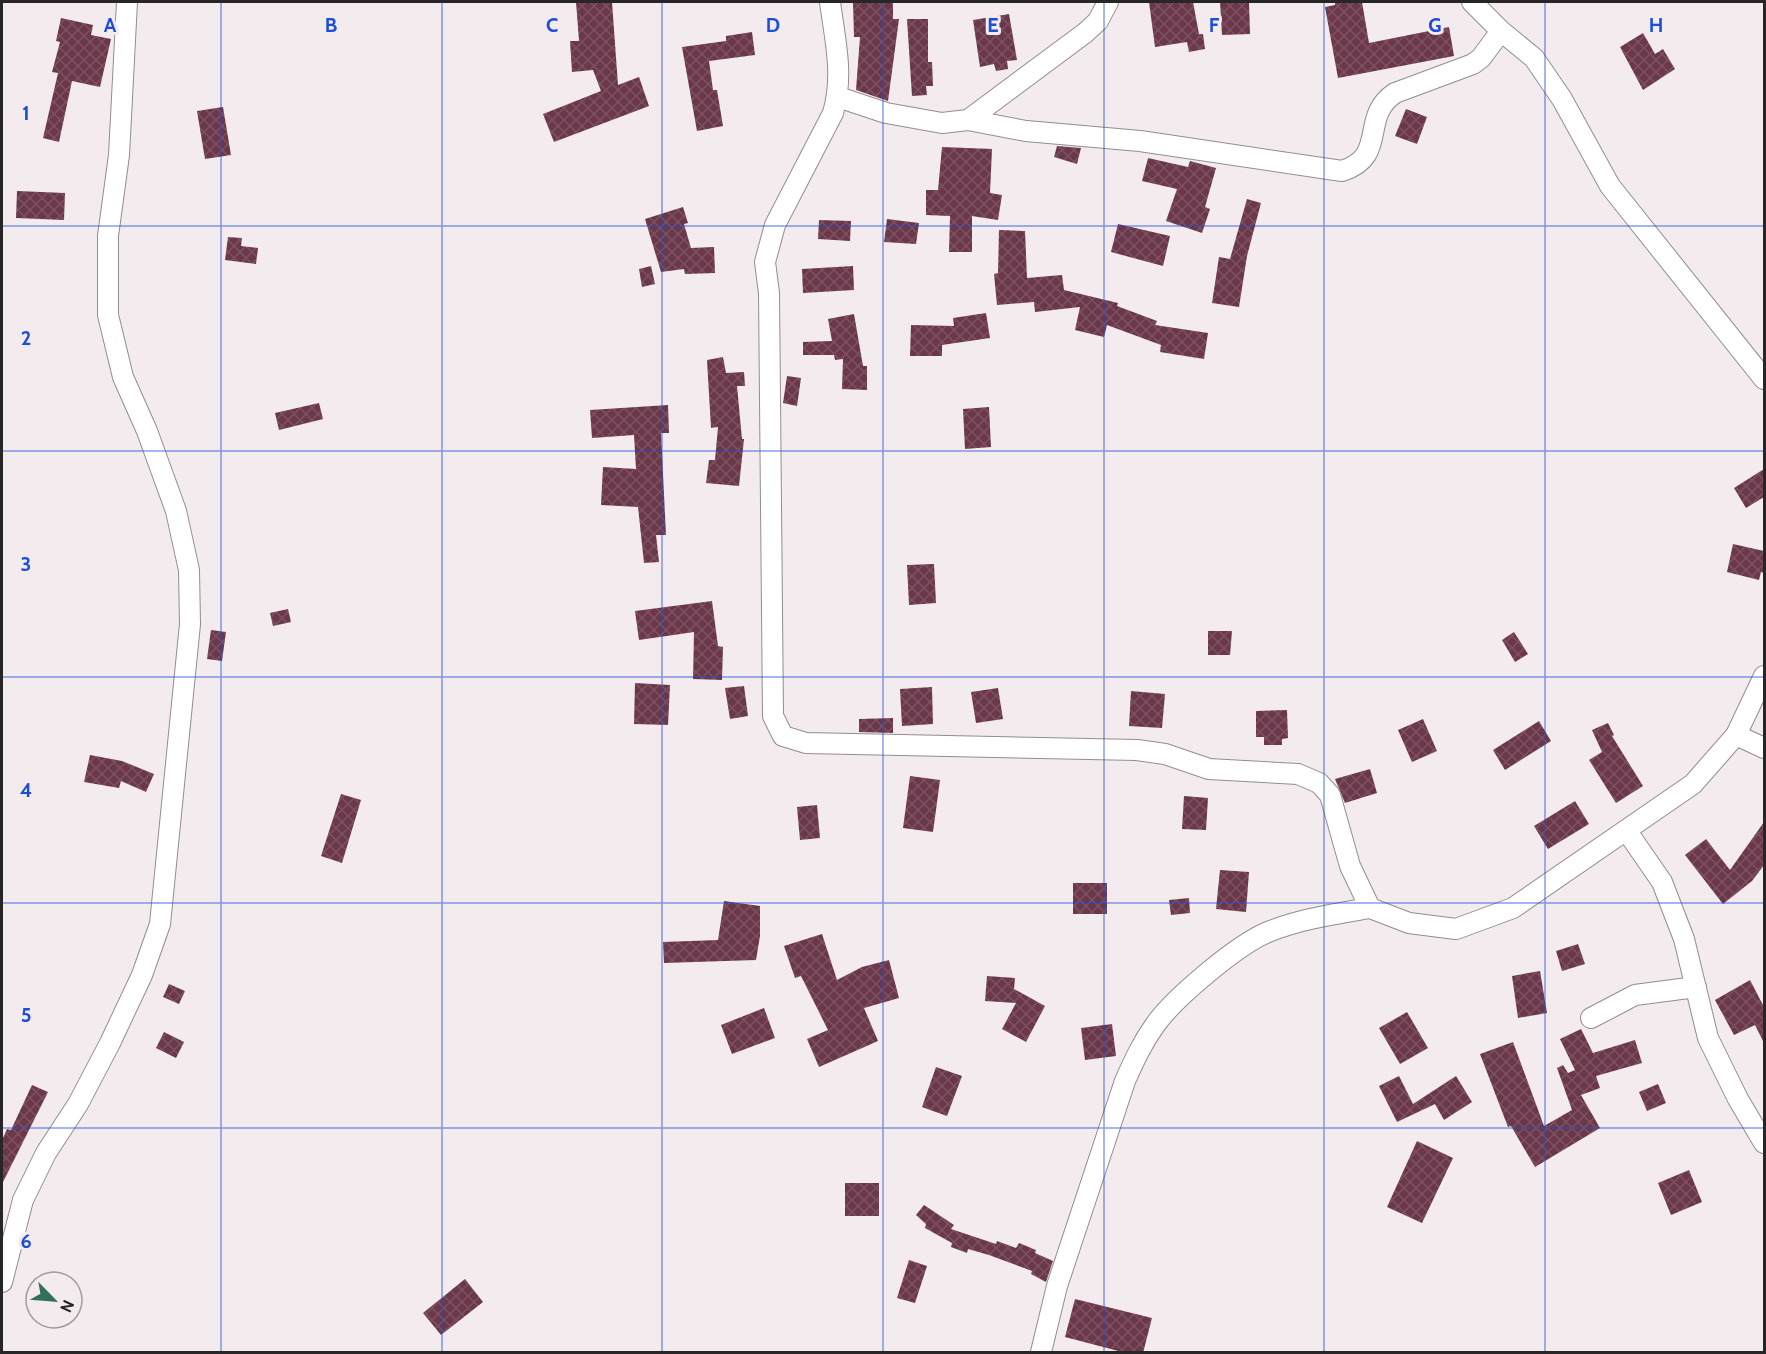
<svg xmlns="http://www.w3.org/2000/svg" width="1766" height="1354" font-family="Cabin,sans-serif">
  <defs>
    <pattern id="building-cross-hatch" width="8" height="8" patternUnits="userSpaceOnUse" patternTransform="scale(1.5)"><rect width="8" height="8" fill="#6b374a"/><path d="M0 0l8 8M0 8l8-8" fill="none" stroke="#7c5261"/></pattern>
  </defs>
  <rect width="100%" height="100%" fill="#f3ebee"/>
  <path fill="url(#building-cross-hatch)" d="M576 2H612L618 85 639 77 649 106 554 142 543 114 601 91 593 70 572 72 570 41H579Z
    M853 2H893V19H899L888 101 856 90 860 37H854Z
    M1149 2H1193L1199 34H1203L1205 49 1189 52 1187 42 1155 47Z
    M1220 2H1249L1250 34 1222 35Z
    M1335 2H1362L1369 43 1449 27 1454 56 1338 78 1325 7 1335 5Z
    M1009 14 1017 60 1007 61 1008 69 996 71 994 64 980 67 973 20Z
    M61 18 93 25 91 35 111 39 100 87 72 81 59 142 43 138 58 73 52 72 60 42 56 41Z
    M907 19H928V62H932L933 86H926L927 95 912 96Z
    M752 32 755 55 709 61 713 90H717L723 126 697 131 682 47 726 41V36Z
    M1643 33 1655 54 1663 49 1675 69 1643 90 1620 47Z
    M223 107 231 155 205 159 197 111Z
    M1406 109 1427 117 1417 144 1395 136Z
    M1057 146 1081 148 1077 164 1054 157Z
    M942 147 992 149 990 193 1002 195 998 220 972 216V252H949L950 216 926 215V190H938Z
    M1148 158 1188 167 1190 161 1216 168 1205 207 1210 209 1202 233 1166 221 1177 189 1142 181Z
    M17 191 65 193 64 220 16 218Z
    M1247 199 1261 203 1247 256 1239 307 1212 303 1219 257 1230 259Z
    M683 207 688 223 684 224 691 248 714 247 715 273 685 274 684 269 661 272 645 219Z
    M887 219 919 223 916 244 884 242Z
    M819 220 851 221 850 241 818 239Z
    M1118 224 1170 236 1163 266 1111 252Z
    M999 230 1025 231 1027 278 1062 275 1064 290 1118 303 1117 306 1157 321 1155 325 1208 333 1204 359 1160 352 1161 345 1107 325 1104 337 1075 330 1080 307 1035 312 1034 302 997 305 994 274 998 273Z
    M228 237 242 238 241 246 258 248 256 264 225 260Z
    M651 266 655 284 642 287 639 269Z
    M853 266 854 290 803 293 802 269Z
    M986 313 990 338 942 345V356H910L911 325 954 326 953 318Z
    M854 314 863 366H867V390L842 389 843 359 835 360 834 355H803V342L832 341 828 319Z
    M723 357 726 373 744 372 745 386H737L742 439H744L739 486 706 483 709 460H715L718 427 711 428 707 360Z
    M787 376 801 378 797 406 783 403Z
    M319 403 323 419 279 430 275 413Z
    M668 405 669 433H661L666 535H656L659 562 644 563 638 507 601 505 603 467 636 469 634 435 592 438 590 410Z
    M989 407 991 447 965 449 963 409Z
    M1764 469V497L1746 508 1734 488Z
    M1733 544 1764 551V573L1761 572 1759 580 1727 572Z
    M934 564 936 603 909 605 907 565Z
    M712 601 718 646 723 647 722 680 693 679 694 632 639 640 635 611Z
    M288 609 291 622 273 626 270 613Z
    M211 630 226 632 222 661 207 659Z
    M1208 631H1232L1230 655H1208Z
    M1514 632 1528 654 1515 662 1502 640Z
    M635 683 670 685 668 725 634 724Z
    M744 686 748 716 730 719 725 688Z
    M932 687 933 724 902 726 900 689Z
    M998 688 1003 719 976 723 971 692Z
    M1131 691 1165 694 1162 728 1129 726Z
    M1287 710 1288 738 1282 739V745H1264V737H1256V711Z
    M893 718V733L859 732V719Z
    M1423 719 1437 751 1412 762 1398 730Z
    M1539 721 1551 741 1505 770 1493 750Z
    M1608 723 1614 735 1612 736 1643 786 1616 803 1589 760 1602 752 1592 730Z
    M90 755 122 761 154 774 146 792 121 781 119 788 84 782Z
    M1370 769 1377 793 1345 803 1335 779Z
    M910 776 940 780 933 832 903 828Z
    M341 794 361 800 342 863 321 856Z
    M1184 796 1208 798 1206 830 1182 829Z
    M1575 801 1589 824 1548 849 1534 826Z
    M817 805 820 838 800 840 797 807Z
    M1764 822V865L1752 881 1723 904 1685 855 1706 839 1730 870Z
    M1220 870 1249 872 1246 912 1216 909Z
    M1073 883H1107V914H1073Z
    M1189 898 1190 913 1171 915 1169 900Z
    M724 901 760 906V936L756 960 664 963 663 942 718 940Z
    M822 934 837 980 862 967 889 960 899 998 864 1008 878 1041 819 1067 807 1039 828 1030 801 976 795 978 784 946Z
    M1578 944 1585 964 1562 971 1556 951Z
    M1540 971 1547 1013 1518 1018 1512 976Z
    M987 976 1015 978 1014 989 1045 1006 1026 1042 1002 1029 1016 1003 985 1001Z
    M1750 980 1764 1007V1043L1755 1025 1734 1035 1715 1000Z
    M169 984 185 991 179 1004 163 997Z
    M764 1008 775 1038 732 1054 721 1025Z
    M1407 1012 1428 1048 1400 1064 1379 1028Z
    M1112 1024 1116 1056 1085 1060 1081 1028Z
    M1581 1029 1593 1053 1635 1040 1642 1063 1596 1076 1600 1088 1581 1095 1600 1128 1535 1167 1511 1126 1508 1127 1480 1054 1513 1042 1544 1126 1572 1110 1557 1068 1563 1065 1568 1073 1575 1070 1560 1039Z
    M164 1032 184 1042 176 1058 156 1048Z
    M936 1067 962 1076 947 1116 922 1107Z
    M1399 1076 1413 1104 1456 1076 1472 1102 1444 1120 1435 1104 1397 1122 1379 1086Z
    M1658 1084 1666 1103 1647 1111 1639 1092Z
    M32 1085 48 1092 2 1184V1140L7 1129 11 1130Z
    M1417 1141 1453 1158 1422 1223 1387 1207Z
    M1689 1170 1702 1202 1671 1215 1658 1183Z
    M845 1183H879V1216H845Z
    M924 1205 954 1225 951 1229 996 1244 997 1241 1016 1248 1019 1243 1036 1250 1035 1253 1053 1261 1046 1282 1031 1274 1032 1271 989 1255 968 1249 967 1253 951 1247 952 1243 925 1228 926 1224 916 1215Z
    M909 1260 927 1266 915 1303 897 1298Z
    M465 1279 483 1302 441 1335 423 1313Z
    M1075 1299 1152 1318 1143 1353H1126L1065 1337Z"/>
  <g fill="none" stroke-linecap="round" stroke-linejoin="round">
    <g stroke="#938d8f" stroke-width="22">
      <path id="street" d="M830 2C835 40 844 75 833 113L775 225 765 262 769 293 773 716 783 736 806 743 1137 750 1165 754 1209 769 1298 774 1319 783 1330 795 1350 866 1370 908 1409 923 1456 929 1513 908 1693 784 1736 735 1764 676
        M1472 2 1501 31 1534 58 1562 99 1610 186 1764 379
        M838 97 886 113 942 123 968 120 1085 33 1098 21 1108 2
        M968 120 1026 131 1140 141 1342 171C1389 156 1359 117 1395 93L1473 64 1481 58 1501 31
        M1736 735 1764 748
        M1626 830 1662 882 1684 939 1708 1038 1738 1099 1764 1143
        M1591 1018 1635 995 1696 987
        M2 1282 23 1200 46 1153 78 1104 110 1043 142 975 160 924 190 624 189 570 176 511 147 431 123 377 108 315V236L119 155 127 2
        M1041 1352 1057 1286 1125 1081C1134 1061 1142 1043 1155 1025 1174 998 1237 945 1268 932 1300 919 1335 914 1370 908"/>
    </g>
    <use href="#street" stroke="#fff" stroke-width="20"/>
  </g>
  <path fill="none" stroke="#1d4ed8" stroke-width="1.5" stroke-opacity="0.55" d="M221 2V1352M442 2V1352M662 2V1352M883 2V1352M1104 2V1352M1324 2V1352M1545 2V1352M2 226H1764M2 451H1764M2 677H1764M2 903H1764M2 1128H1764"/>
  <g font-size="20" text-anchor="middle" font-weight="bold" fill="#1d4ed8" stroke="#f3ebee" stroke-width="6" stroke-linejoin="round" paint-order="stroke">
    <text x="110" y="32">A</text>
    <text x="331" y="32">B</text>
    <text x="552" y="32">C</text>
    <text x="773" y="32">D</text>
    <text x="993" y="32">E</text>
    <text x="1214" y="32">F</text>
    <text x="1435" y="32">G</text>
    <text x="1656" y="32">H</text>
    <text x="26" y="120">1</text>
    <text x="26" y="345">2</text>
    <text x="26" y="571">3</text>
    <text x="26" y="797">4</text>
    <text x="26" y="1022">5</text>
    <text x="26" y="1248">6</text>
  </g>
  <rect width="1766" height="1354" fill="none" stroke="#282526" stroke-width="6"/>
  <g transform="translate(54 1300) rotate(115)"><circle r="28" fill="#f3ebee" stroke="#a29c9e" stroke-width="1.5"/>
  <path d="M0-4.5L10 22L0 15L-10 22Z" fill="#31705d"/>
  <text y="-9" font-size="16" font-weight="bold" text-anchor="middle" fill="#282526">N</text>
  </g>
</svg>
